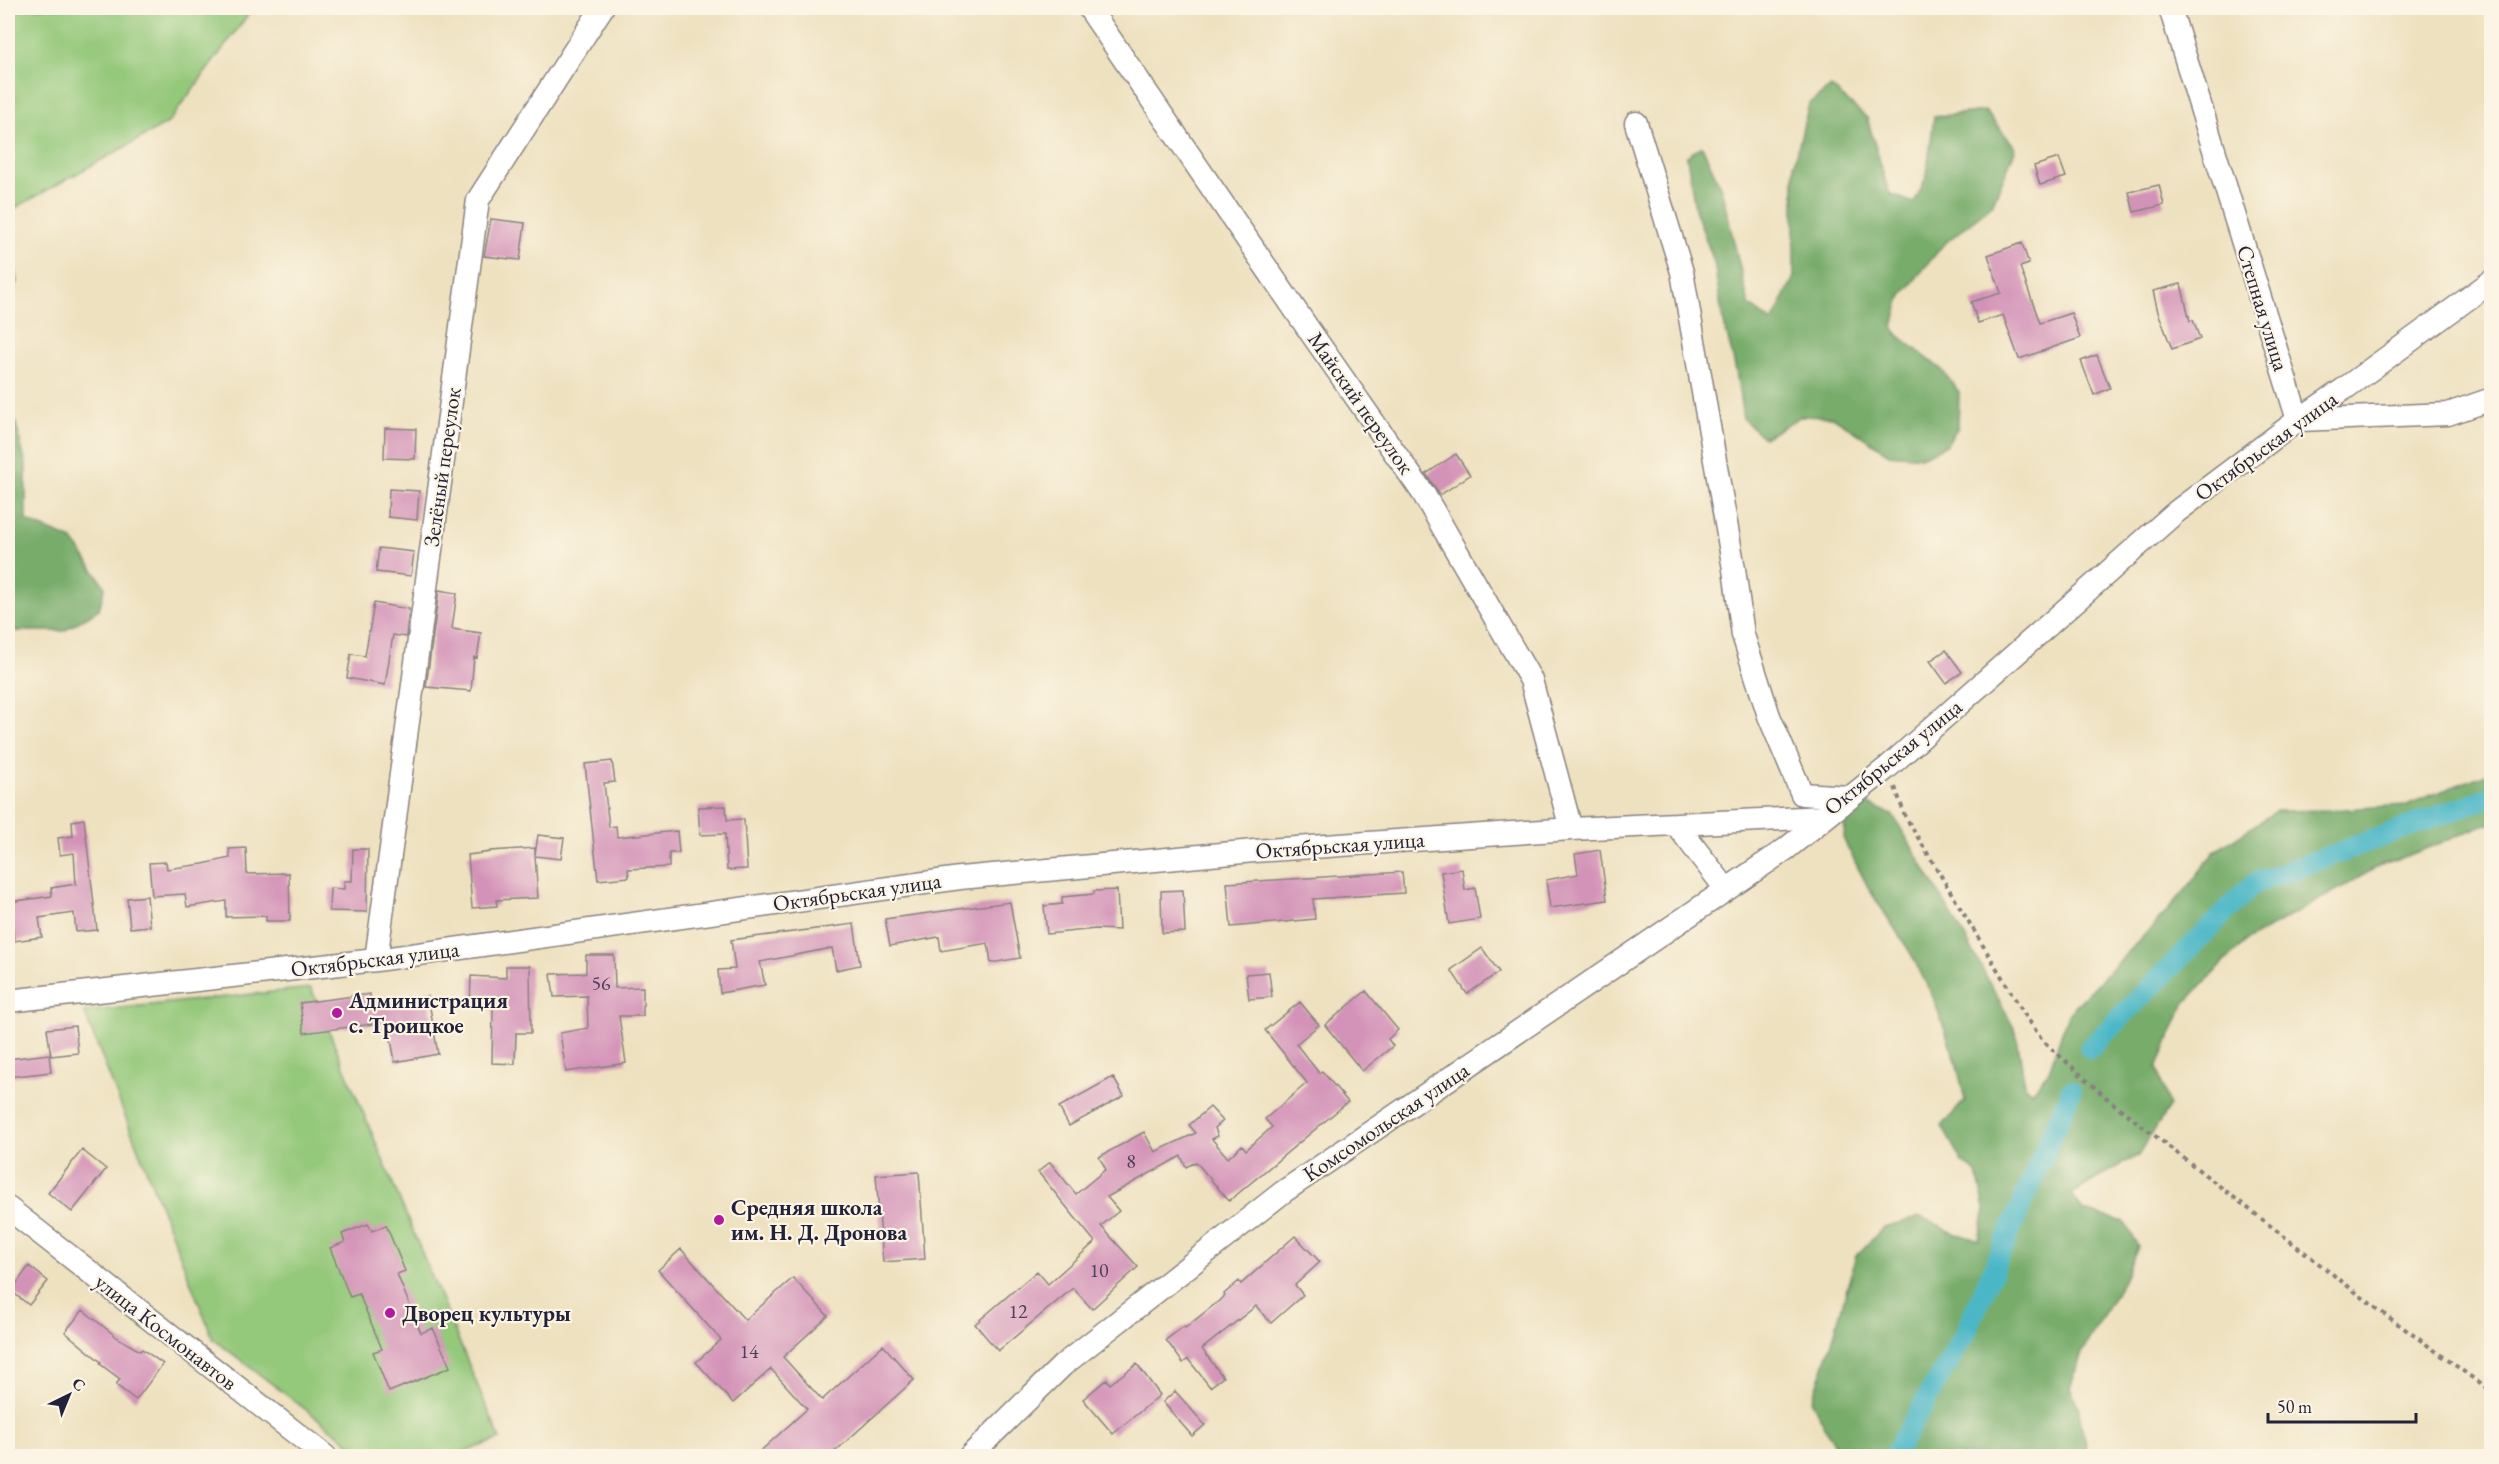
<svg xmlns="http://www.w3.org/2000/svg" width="2499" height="1464" font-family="'EB Garamond',serif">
  <rect width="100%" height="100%" fill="#fcf5e5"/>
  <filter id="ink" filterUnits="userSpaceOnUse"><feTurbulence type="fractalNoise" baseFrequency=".0167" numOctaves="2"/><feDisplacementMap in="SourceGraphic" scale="12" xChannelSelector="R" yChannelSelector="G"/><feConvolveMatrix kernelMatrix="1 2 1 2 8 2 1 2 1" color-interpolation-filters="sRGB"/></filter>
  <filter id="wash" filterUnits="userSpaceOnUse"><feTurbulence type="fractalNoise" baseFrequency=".008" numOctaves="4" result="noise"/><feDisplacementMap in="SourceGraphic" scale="24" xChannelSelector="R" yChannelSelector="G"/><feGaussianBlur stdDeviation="1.35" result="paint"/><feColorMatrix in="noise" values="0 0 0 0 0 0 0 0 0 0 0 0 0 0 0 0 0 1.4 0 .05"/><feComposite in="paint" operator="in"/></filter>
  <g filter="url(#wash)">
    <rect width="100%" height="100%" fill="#eee1c0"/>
    <path fill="#94c87a" stroke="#5b755a" stroke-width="1.5" d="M8 8H253L168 123 8 212Z
      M311 988 500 1439 452 1456H367L213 1339 84 1012Z"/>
    <path fill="#77ac6a" stroke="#4c6752" stroke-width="1.5" d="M1831 87 1867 118 1889 193 1914 203 1926 178 1934 117 1985 111 2016 148 1992 205 1943 245 1901 297 1893 326 1898 335 1942 370 1959 392 1958 427 1945 446 1921 457 1889 454 1833 417 1801 416 1764 438 1743 419 1736 370 1722 315 1714 262 1695 209 1687 156 1702 146 1721 188 1749 305 1772 322 1794 277V164L1809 104Z
      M8 247 17 282 8 295Z
      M8 392 26 465V521L73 540 105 587 99 609 64 631H14L8 634Z
      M2491 772V824L2483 825 2426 849 2383 864 2246 941 2185 1002 2157 1068 2169 1107 2138 1156 2123 1163 2072 1194 2083 1211 2124 1221 2138 1247 2125 1277 2083 1350 2070 1388 2078 1406 2087 1456H1847L1835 1446 1812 1402 1832 1342 1856 1256 1884 1227 1921 1217 1956 1234 1979 1240 1985 1209 1977 1173 1962 1162 1942 1126 1965 1100 1956 1061 1933 997 1910 952 1869 889 1844 840 1845 815 1869 804 1893 815 1968 942 2016 1032 2025 1085 2031 1092 2049 1071 2068 1014 2161 918 2189 886 2214 852 2276 811 2332 810 2406 805Z"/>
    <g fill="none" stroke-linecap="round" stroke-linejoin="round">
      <path stroke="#4bb7c6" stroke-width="21" d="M2090 1048 2253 884 2492 796
        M1893 1456 1965 1334 2071 1091"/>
    </g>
    <g id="blocks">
      <path fill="#d392b7" d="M2059 158 2066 177 2040 185 2034 166Z
        M2159 185 2164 205 2134 212 2129 192Z
        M491 219 525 223 520 260 484 256Z
        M2022 243 2029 264 2020 267 2040 323 2071 313 2080 338 2019 359 2003 315 1978 323 1971 302 2001 293 1988 255Z
        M2181 284 2190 321 2193 320 2200 339 2172 349 2158 312 2153 291Z
        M2097 355 2110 388 2094 395 2081 361Z
        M385 428 416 429 415 459 384 458Z
        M1456 454 1470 475 1440 495 1426 474Z
        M389 489 419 491 417 520 388 517Z
        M379 548 414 552 411 576 376 572Z
        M439 590 457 593 452 629 481 633 477 658 474 657 471 691 426 687Z
        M374 603 409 609 406 637 393 635 385 685 347 678 351 654 365 656Z
        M1946 650 1962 672 1946 683 1930 661Z
        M612 761 615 782 604 783 609 827 616 826 617 837 677 831 679 853H669V867L628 869 629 877 598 880 585 764Z
        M726 806 727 820 744 819 747 869 727 870 725 834 700 835 698 807Z
        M84 819 97 930 76 932 74 913 39 918 42 937 14 941 9 902 52 896 51 888 76 884 74 853 60 855 58 838 73 836 72 821Z
        M538 835 564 838 561 859 535 856 538 898 496 900 497 906 472 908 468 855 490 852V851L535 848V855Z
        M246 848 247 874 289 873 290 921H266V916L226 917V901L187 907 185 894 152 896 149 863 166 862 167 869 203 864 230 858 229 849Z
        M353 849H368L367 912 329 911 330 888 344 889V881H352Z
        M1600 850 1607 900 1550 908 1546 880 1578 874 1575 854Z
        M1462 869 1465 890 1475 888 1480 919 1449 924 1441 872Z
        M1402 872 1404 893 1313 899 1315 919 1231 927 1227 883Z
        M1117 890 1119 930 1096 929 1047 934 1044 906 1062 904V897L1094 894V891Z
        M1183 890 1185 932 1162 933 1161 891Z
        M147 896 150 926 130 928 127 898Z
        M1010 902 1020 958 991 963 988 943 941 951 939 937 890 946 885 919Z
        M854 924 860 965 836 970 832 948 760 962 765 985 720 993 718 970 735 969 731 940Z
        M1482 948 1499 972 1467 994 1451 970Z
        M586 955H614L615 988 643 987V1016H619L626 1063 566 1072 560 1033 588 1028 587 996 554 997 551 974 586 973Z
        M506 966H530L531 1033H516L515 1064 492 1063 493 1008 470 1007 471 976 506 978Z
        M1269 972 1272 997 1249 999 1246 974Z
        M1366 991 1398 1030 1388 1039 1393 1046 1362 1071 1325 1025Z
        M370 994 371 1006 428 996 438 1054 395 1062 388 1022 304 1033 300 1003Z
        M1300 1002 1319 1025 1296 1044 1319 1073 1322 1071 1348 1102 1229 1201 1196 1162 1186 1167 1181 1156 1107 1197 1119 1211 1101 1226 1138 1267 1092 1309 1073 1288 998 1351 975 1324 1037 1271 1048 1284 1095 1242 1038 1172 1050 1162 1076 1194 1106 1169 1099 1157 1144 1132 1155 1152 1196 1133 1189 1125 1210 1107 1223 1121 1215 1128 1218 1136 1212 1139 1228 1158 1242 1145 1246 1150 1272 1127 1265 1119 1307 1083 1265 1030Z
        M75 1026 78 1053 51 1056 47 1029Z
        M49 1054 51 1072 8 1077V1059Z
        M1113 1077 1124 1096 1069 1126 1059 1107Z
        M82 1150 106 1169 72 1212 48 1193Z
        M919 1172 925 1259 883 1262 876 1175Z
        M368 1224 372 1231 386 1225 405 1271 397 1274 421 1333 433 1328 450 1367 389 1392 373 1352 382 1349 359 1294 350 1297 330 1248 345 1242 342 1234Z
        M1295 1236 1320 1262 1295 1285 1303 1295 1271 1323 1256 1306 1202 1349 1223 1377 1210 1387 1188 1359 1183 1363 1166 1340 1184 1326 1185 1328 1225 1296 1224 1294 1239 1281 1241 1284Z
        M681 1249 745 1320 793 1278 828 1316 783 1357 822 1400 883 1345 914 1380 830 1456H755L807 1409 771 1369 733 1403 696 1362 721 1340 658 1270Z
        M29 1266 48 1281 29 1305 11 1291Z
        M83 1310 118 1338 140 1351 142 1349 163 1364 136 1400 116 1385 120 1379 100 1364 101 1362 65 1332Z
        M1137 1364 1160 1395 1113 1434 1083 1399 1107 1379 1110 1384Z
        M1175 1391 1205 1425 1192 1436 1163 1402Z"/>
    </g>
  </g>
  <g filter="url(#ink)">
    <use href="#blocks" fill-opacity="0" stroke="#88827e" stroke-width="1.5"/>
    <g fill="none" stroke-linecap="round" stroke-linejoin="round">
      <g stroke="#88827e" stroke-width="25">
        <path id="minor" d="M1089 8 1309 330 1423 493 1531 680 1571 829
          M2170 8 2298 420
          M1636 123 1682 272 1734 569 1743 635 1769 716 1802 794 1849 797
          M2299 420 2448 414 2492 399
          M1676 824 1726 889
          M376 960 478 200 602 8
          M8 1001 376 960 960 878 1254 851 1571 829 1824 817
          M8 1208 325 1456
          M970 1456 1063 1365 1283 1192 1786 849 1888 767 2176 512 2298 420 2344 389 2492 281"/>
      </g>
      <path stroke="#88827e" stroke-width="4" stroke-dasharray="4.5 4.5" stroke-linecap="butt" d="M1895 787 1905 816 2023 1012 2043 1041 2109 1100 2376 1308 2492 1392"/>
      <use href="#minor" stroke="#fff" stroke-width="22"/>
    </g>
  </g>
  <g fill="#b5179e" stroke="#fcf5e5" stroke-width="2">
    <circle cx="337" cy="1013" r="6"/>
    <circle cx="719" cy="1220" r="6"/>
    <circle cx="390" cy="1313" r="6"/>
  </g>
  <g text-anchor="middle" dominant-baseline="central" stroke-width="4.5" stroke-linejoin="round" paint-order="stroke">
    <g font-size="20" fill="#4e3e5a">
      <text x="601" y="983">56</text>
      <text x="1131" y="1161">8</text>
      <text x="1099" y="1270">10</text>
      <text x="1018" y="1311">12</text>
      <text x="749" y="1351">14</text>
    </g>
    <g font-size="22" fill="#22223b" stroke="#fcf5e5">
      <text transform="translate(2263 308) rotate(73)">Степная улица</text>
      <text transform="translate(1361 403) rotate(55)">Майский переулок</text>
      <text transform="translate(2266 446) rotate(-36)">Октябрьская улица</text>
      <text transform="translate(442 467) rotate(-82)">Зелёный переулок</text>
      <text transform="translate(1893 757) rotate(-39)">Октябрьская улица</text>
      <text transform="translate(1340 845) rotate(-4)">Октябрьская улица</text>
      <text transform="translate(857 892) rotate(-8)">Октябрьская улица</text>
      <text transform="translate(375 959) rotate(-7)">Октябрьская улица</text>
      <text transform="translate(1386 1122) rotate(-34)">Комсомольская улица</text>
      <text transform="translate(166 1332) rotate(38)">улица Космонавтов</text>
    </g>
    <g font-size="22" font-weight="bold" fill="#22223b" stroke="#fcf5e5" text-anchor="start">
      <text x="349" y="1000">Администрация<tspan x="349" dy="25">с. Троицкое</tspan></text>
      <text x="731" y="1207">Средняя школа<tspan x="731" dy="25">им. Н. Д. Дронова</tspan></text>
      <text x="402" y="1313">Дворец культуры</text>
    </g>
  </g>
  <rect width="2499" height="1464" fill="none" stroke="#fcf5e5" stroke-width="30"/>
  <g transform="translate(69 1395) rotate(43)" stroke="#fcf5e5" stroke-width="4.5" paint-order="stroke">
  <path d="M0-4.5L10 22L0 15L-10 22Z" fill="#22223b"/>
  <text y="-9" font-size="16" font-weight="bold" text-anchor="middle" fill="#22223b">С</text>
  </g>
  <path d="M2268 1413v9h148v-9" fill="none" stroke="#22223b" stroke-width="3"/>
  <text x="2277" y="1413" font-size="18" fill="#22223b" stroke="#fcf5e5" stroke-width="4.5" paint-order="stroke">50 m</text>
</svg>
